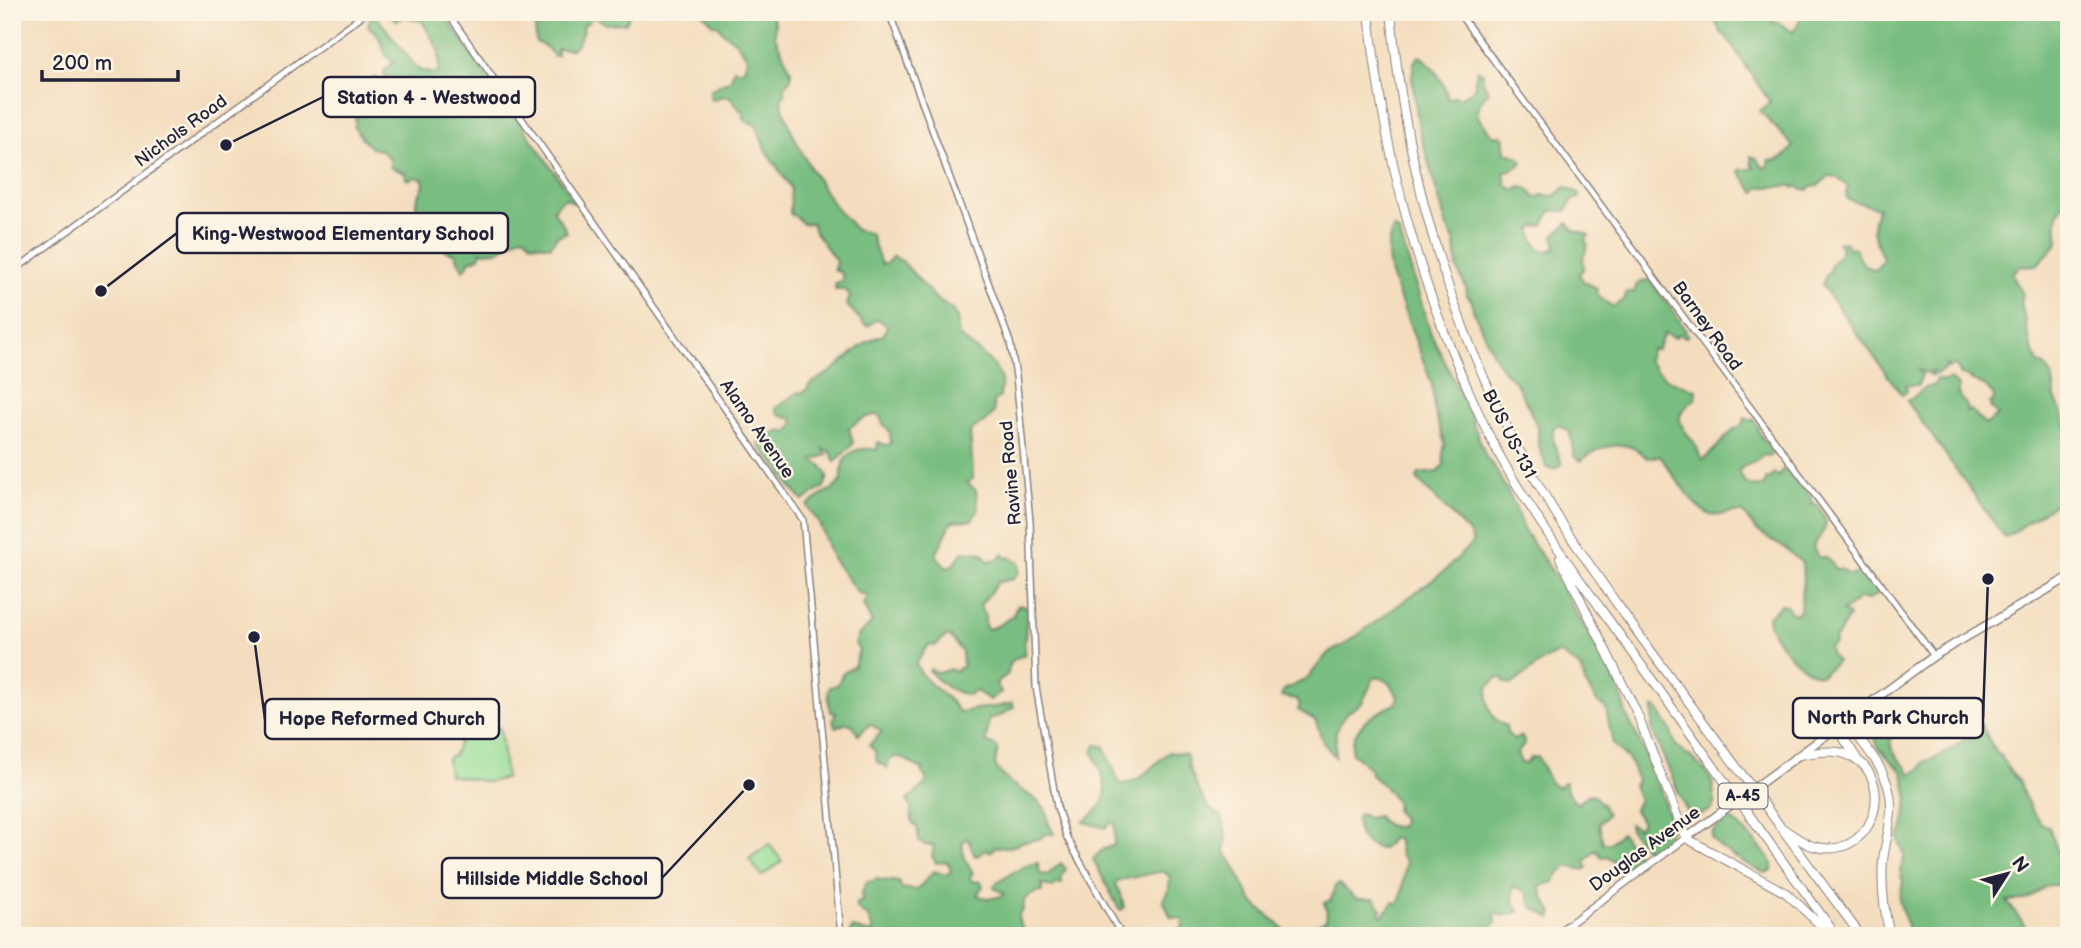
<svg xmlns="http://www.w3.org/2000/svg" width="2081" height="948" font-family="'Balsamiq Sans',sans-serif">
  <rect width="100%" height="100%" fill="#fcf5e5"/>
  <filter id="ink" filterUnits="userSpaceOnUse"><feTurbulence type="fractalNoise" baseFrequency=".0143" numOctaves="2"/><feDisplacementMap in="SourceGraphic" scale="14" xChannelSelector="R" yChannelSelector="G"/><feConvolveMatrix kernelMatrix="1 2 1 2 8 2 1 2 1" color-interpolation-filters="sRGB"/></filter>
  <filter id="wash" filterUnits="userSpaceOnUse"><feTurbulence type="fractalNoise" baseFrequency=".00686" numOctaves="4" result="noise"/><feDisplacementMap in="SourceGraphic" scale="28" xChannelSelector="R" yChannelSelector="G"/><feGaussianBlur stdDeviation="1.57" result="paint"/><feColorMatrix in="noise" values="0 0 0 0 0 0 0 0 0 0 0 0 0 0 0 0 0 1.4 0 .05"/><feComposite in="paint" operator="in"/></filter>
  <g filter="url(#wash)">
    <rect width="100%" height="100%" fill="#f4ddbe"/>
    <path fill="#97de98" stroke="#5c806a" stroke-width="2" d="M500 728 506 778 489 782 449 775 447 758 454 755 463 732Z
      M769 844 782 861 762 876 749 859Z"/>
    <path fill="#79bd80" stroke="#4e705e" stroke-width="2" d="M387 12H442L575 201 574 203 566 198C543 212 559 213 567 232L556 237 551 246 531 243 526 237 521 236 498 251 480 252V257L469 261 467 267 463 270 455 253 446 251 438 239 440 234C438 228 429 219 424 214L416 213V202L424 185 423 179 415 177 408 180 405 177 407 174 390 167V159L381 150 371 148C365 142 358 134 354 126L356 124 355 118 367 111 364 104 367 96 365 85 375 77 386 84 388 82 383 72 393 62 387 57 378 35 368 26 370 18 376 16 416 67 420 70 434 74 439 70V50L422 21 412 19 407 15 397 21Z
      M525 12H630L626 23 606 24 597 18H588L589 22 582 26 583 31 577 45 571 49H557V56H554L546 47 536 42 535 24Z
      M702 12H770L775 24V37L791 71V78L785 86V94L781 98C787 131 815 178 834 205 840 214 850 221 855 230L870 233 881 264H886L893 256 902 261 936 299 952 310 957 317 959 336C973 349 997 361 1001 380 1002 385 1000 391 1000 397L993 401 994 412 986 422 972 429 970 433 973 473V479L967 483 976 490 978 510 972 520 952 521 936 555 946 568 954 564 963 551 982 553 988 561 998 559 1004 554 1006 558 1010 557 1019 562V572L1013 579 998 582 980 606 985 616V626L988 629 997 626 1013 616 1016 607 1020 605 1027 607 1024 655C1012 660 1009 660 1008 674L996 683 1001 692 990 700 976 691 968 695C951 692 941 684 929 671L930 669 940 673 950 669 954 671 963 666 962 652 950 636 945 637 935 646 928 645 916 664C924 685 947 692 958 711 965 713 968 710 976 709 989 707 999 708 1012 703L1014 707 1000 716 989 719 986 742 996 746 998 750 995 763C1003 790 1052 797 1047 820L1054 834H1046L1039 839 1022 842 1011 847H995L990 852 984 850 979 855 975 856 968 839 964 840C959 851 968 864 973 873L970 876 971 881 981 882 983 886 977 895 989 899 1002 896 1004 893 994 888V885C1008 876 1022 865 1038 863L1039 871 1043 875 1049 874 1061 863 1066 869 1062 875V884H1055L1053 888 1042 884V892H1036L1024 900 1023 910C1013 918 1022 926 1027 936H849L852 928 871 933 873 930 868 917 860 911 856 906 857 903 863 901 861 895 867 881 873 882 875 879 899 882 901 888 917 890 934 871 945 875 951 872 948 862 936 863 932 856 934 845H925L919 841 917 827 912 822 911 807 907 801 926 783V778L922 773 923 768C911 768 902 750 889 760L887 768 877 762 875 751 869 745 882 732 870 724 858 735 853 725 848 723 836 727 833 719 836 713 831 712C829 704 826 693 830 687L837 685 843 673 854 666 859 650 855 644 859 634 872 623 863 605 867 595 858 593 832 558 819 523 807 506 828 491 832 490 842 480C839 455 855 445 877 450L878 442 885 445 891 444 890 432 884 425 879 415C867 414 857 422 849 428L853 444 835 462 831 452 823 449 827 455 813 460 821 465 828 476 824 487 803 501C793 490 785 481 778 468 773 460 764 454 759 445V441L768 439 780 430 785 433 790 430 794 424 792 418 778 414 776 408 798 392 802 393 808 389 809 385C817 379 825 376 833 370 848 358 864 340 884 335L887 326 878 319 868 326 865 325 847 305 850 296 846 290H835L836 283 842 281V273L834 270 836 261 815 232 812 223 803 224 797 217 790 214 791 188 765 149 756 125 745 120 743 113 729 96 718 97 715 100 710 98 711 90C717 85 725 83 731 79L734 69 741 71 745 67 747 57 736 42 722 31 718 25H714Z
      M1704 12H1773L1772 23 1778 22 1793 32 1800 20 1795 12H2069V201C2052 211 2057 228 2058 243L2037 265 2021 266 2013 272V277L2023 294 2021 302 2031 347 2039 364 2045 366 2053 379 2055 398 2069 430V494L2005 538 1907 401C1918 397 1920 386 1934 386L1937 379 1944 381 1951 379 1958 386V394L1967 406 1966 412 1971 410 1985 425 1998 415 1990 407 1992 405 1989 403 1993 402 1994 396 1986 387 1973 381 1967 376 1961 375 1956 366 1948 368 1947 365 1944 370 1932 376 1930 374 1932 371 1927 373 1918 370 1922 375 1918 385H1906L1907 391 1902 395 1822 285 1827 273 1830 272 1831 264 1837 258 1842 248 1838 243 1845 242 1848 248 1854 247C1859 258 1862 267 1875 270L1883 261V258C1873 239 1870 226 1878 208L1848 200 1846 194 1848 186 1836 177 1829 176 1818 186 1811 187 1808 190 1801 189 1797 186 1794 188 1790 185C1779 187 1770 187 1759 187L1755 193 1739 171 1742 169 1745 170 1755 168 1751 164V156L1756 158 1764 168 1768 167 1769 160C1779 162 1789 155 1793 146L1760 111 1770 102 1725 35 1722 34 1715 21Z
      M1419 56C1431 61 1446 85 1447 97L1450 99 1454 96 1459 98C1483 85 1471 92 1477 70L1483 73V81L1488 91 1477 108 1479 119 1494 136 1501 135 1504 138 1505 152 1519 157 1522 161 1520 165 1504 173 1506 185 1514 190 1521 187 1529 189 1534 197 1538 198 1541 195 1555 196 1566 187 1579 193 1580 198 1572 200 1566 211H1551L1544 225 1534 227 1531 231C1535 245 1539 257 1556 248L1554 235 1568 223 1574 230 1589 235 1585 242 1588 244 1583 258 1584 268 1579 274 1584 282 1596 288 1598 296 1613 307 1625 299 1626 292H1634L1637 284 1649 279 1675 313 1688 335 1686 337 1678 334 1675 338 1664 333 1657 350 1651 349 1648 360C1662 381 1674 382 1697 390L1695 399C1670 418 1680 424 1695 444 1698 449 1698 454 1702 459H1705L1734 429 1742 425 1745 418 1751 421 1753 419C1758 425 1758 427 1760 434 1763 441 1770 444 1773 453L1770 456 1763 455C1757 464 1746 463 1739 470 1743 483 1750 490 1764 485L1767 478H1771L1774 473 1778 477 1782 470 1792 471 1813 501 1812 505H1817C1835 527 1822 529 1813 548L1818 557H1826L1836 569 1843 570 1851 576 1864 570 1879 589V593L1868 600 1859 598 1849 608 1842 611 1849 616 1837 637 1834 638 1835 643 1829 647 1831 656 1837 661 1821 675C1803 674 1768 637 1768 616L1781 605H1785L1791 612 1795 614 1800 611 1803 579 1802 563 1787 550 1756 530 1743 513C1731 510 1720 518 1711 515 1696 511 1670 470 1660 456L1647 458C1629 437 1599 445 1581 461L1574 456 1570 432 1559 425 1554 427C1550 441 1558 451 1562 464L1554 469 1547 468 1538 444V428L1528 406 1516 383 1501 367 1494 356 1473 310 1472 301 1466 294 1467 290 1457 268 1455 242 1447 227 1419 129 1412 77 1414 63Z
      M1394 228 1399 232 1402 241 1431 334 1467 407 1486 457 1495 468 1514 504 1523 529 1560 583 1572 606 1604 658 1620 691 1626 714 1654 772 1672 825C1668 837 1660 850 1646 850L1630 829 1629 824 1638 828 1642 823 1634 809 1639 800 1633 785 1637 782 1635 773 1629 760 1613 744 1606 708 1598 703 1585 683 1582 671 1578 666 1559 653 1546 659 1511 685 1504 682 1503 678H1497L1489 686C1485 701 1489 720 1506 726L1507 733 1514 740 1521 736 1525 744 1517 753 1521 763H1526L1531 758 1538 757 1550 782 1558 788 1562 783 1565 782 1568 794 1577 804 1588 795 1592 794 1603 805 1607 814 1599 824 1603 843H1610L1621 833 1636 853 1640 863 1633 869 1623 874 1615 862 1607 856 1602 857 1596 850 1585 861 1587 868 1584 870 1568 866 1560 872 1554 882 1540 886 1543 896 1553 913 1551 918 1532 907 1526 891 1513 886V900L1519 912 1503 916 1496 913 1494 915 1496 922 1485 936H1305L1304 933 1313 926 1326 920 1327 911 1324 903 1331 900 1335 886 1339 884 1356 899H1374L1382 909 1380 913 1382 916 1393 902 1397 904 1401 898 1406 862 1400 854 1397 838 1391 839 1383 849C1364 846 1355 835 1357 816L1360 814 1368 818 1378 816C1382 824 1392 829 1401 826L1402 819 1396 811 1397 803 1383 785 1371 775V770L1352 753C1349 726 1375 713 1396 704L1398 697C1393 687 1386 676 1374 678L1362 703 1347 713 1341 721 1336 731 1335 757 1323 742 1315 720 1298 710 1300 704 1296 699 1281 696 1284 690 1307 679 1327 654 1347 643 1446 570 1473 542 1470 534 1417 479 1419 474 1438 472 1444 465 1443 453 1445 444 1434 409 1432 384 1391 275C1388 259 1385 243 1394 228Z
      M1884 706 1891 707C1895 718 1889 733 1891 746 1893 756 1906 765 1911 774L1919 770 1925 761C1944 758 1960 743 1974 731V725L1980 722 1996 753 2001 756 2012 774 2020 782 2024 796 2034 814 2040 822 2049 827 2058 853 2069 865V889L2056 885H2049L2025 900 2007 901 2032 936H1910L1899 900 1903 882 1900 871 1905 855 1898 838 1903 829 1908 799 1903 772 1879 749 1874 735 1864 728V723Z
      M1656 707 1669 728 1676 745 1684 754 1692 757 1707 773 1712 782 1715 802 1711 810 1694 817 1688 814 1684 805 1652 730 1653 708Z
      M1096 745 1104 746 1106 751 1120 784C1141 784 1154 763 1169 752L1186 754C1189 760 1187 765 1190 770 1198 787 1203 810 1222 816L1227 839 1224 850C1228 857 1233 862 1236 869 1242 880 1245 892 1254 903 1263 914 1283 924 1289 936H1177L1183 926V919L1171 917 1163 900 1169 889 1170 877 1163 871 1117 881 1115 884 1121 895 1124 907 1121 910 1118 907 1093 859 1102 850 1114 845 1115 825 1111 822 1105 828 1083 822C1116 801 1106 783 1093 752Z
      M1728 819C1740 823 1765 852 1773 864L1772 870 1766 873C1753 869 1717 848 1711 837L1712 832Z"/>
  </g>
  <g filter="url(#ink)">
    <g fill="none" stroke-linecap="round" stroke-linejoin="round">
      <g stroke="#8b807c" stroke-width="8">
        <path id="tertiary" d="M447 12 803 520 841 936
          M889 12 1010 342 1016 376 1030 521 1036 687 1057 807 1067 838 1122 936
          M1458 12 1934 656
          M12 272 367 12"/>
      </g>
      <g stroke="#8b807c" stroke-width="9">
        <path id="secondary" d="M1553 936 1686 838"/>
      </g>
      <g stroke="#8b807c" stroke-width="10">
        <path id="primary" d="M1686 838 1934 656 2069 577"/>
      </g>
      <g stroke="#8b807c" stroke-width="10">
        <path id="motorway" d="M1369 12C1381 136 1411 257 1460 371 1473 400 1485 430 1501 458 1532 513 1569 565 1606 616 1647 672 1687 729 1727 785
          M1391 12C1407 194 1465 374 1565 528 1620 612 1682 692 1741 773
          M1560 558 1636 711 1686 838 1786 893 1832 936
          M1846 721C1861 742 1883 764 1889 790 1895 813 1886 837 1883 860 1881 886 1884 911 1890 936
          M1837 728 1856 757
          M1763 803 1861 936
          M1748 813 1830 927
          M1779 826C1791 833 1804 845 1817 847 1880 861 1900 764 1838 752 1825 750 1813 753 1800 755"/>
      </g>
      <use href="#tertiary" stroke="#fff" stroke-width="5"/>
      <use href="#secondary" stroke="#fff" stroke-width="6"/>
      <use href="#primary" stroke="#fff" stroke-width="7"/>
      <use href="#motorway" stroke="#fff" stroke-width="8"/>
      <g stroke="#8b807c" stroke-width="10" stroke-linecap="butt">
        <path id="motorway-bridge" d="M1741 773 1763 803
          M1727 785 1748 813"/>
      </g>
      <use href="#motorway-bridge" stroke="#fff" stroke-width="8"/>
    </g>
  </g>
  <g text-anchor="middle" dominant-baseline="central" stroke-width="5" stroke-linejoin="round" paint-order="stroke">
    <rect fill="#fcf5e5" stroke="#63616e" stroke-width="2" x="1718.5" y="783.5" width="49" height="25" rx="5"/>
    <g font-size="16" font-weight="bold" fill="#22223b">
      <text x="1743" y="796">A-45</text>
    </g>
    <g font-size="18" fill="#22223b" stroke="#fcf5e5">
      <text transform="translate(181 131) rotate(-36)">Nichols Road</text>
      <text transform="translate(1707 326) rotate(54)">Barney Road</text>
      <text transform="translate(757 429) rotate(55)">Alamo Avenue</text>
      <text transform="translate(1509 434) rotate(63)">BUS US-131</text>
      <text transform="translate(1011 473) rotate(-95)">Ravine Road</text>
      <text transform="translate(1645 849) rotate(-36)">Douglas Avenue</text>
    </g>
  </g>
  <path fill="none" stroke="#22223b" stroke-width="2.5" d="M226 145L323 97M101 291L177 233M1988 579L1983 718M254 637L265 719M749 785L662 878"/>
  <g fill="#22223b" stroke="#fcf5e5" stroke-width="2.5">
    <circle cx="226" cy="145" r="7"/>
    <circle cx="101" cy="291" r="7"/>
    <circle cx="1988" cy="579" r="7"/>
    <circle cx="254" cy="637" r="7"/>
    <circle cx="749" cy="785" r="7"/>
  </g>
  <g fill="#fcf5e5" stroke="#22223b" stroke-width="2.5">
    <rect x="323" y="77" width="212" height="40" rx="7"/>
    <rect x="177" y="213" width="331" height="40" rx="7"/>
    <rect x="1793" y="698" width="190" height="40" rx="7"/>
    <rect x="265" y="699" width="234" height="40" rx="7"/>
    <rect x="442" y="858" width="220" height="40" rx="7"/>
  </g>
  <g font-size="19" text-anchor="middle" font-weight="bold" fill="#22223b">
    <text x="429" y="104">Station 4 - Westwood</text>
    <text x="343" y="240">King-Westwood Elementary School</text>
    <text x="1888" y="724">North Park Church</text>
    <text x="382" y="725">Hope Reformed Church</text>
    <text x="552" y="885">Hillside Middle School</text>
  </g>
  <rect width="2081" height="948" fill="none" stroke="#fcf5e5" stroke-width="42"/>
  <g transform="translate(2007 874) rotate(54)" stroke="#fcf5e5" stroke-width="5" paint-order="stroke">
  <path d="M0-5L12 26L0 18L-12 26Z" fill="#22223b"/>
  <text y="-10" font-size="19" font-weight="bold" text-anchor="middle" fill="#22223b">N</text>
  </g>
  <path d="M42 70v10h136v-10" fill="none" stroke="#22223b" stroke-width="3.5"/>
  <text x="52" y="70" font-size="21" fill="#22223b" stroke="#fcf5e5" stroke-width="5" paint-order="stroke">200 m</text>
</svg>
